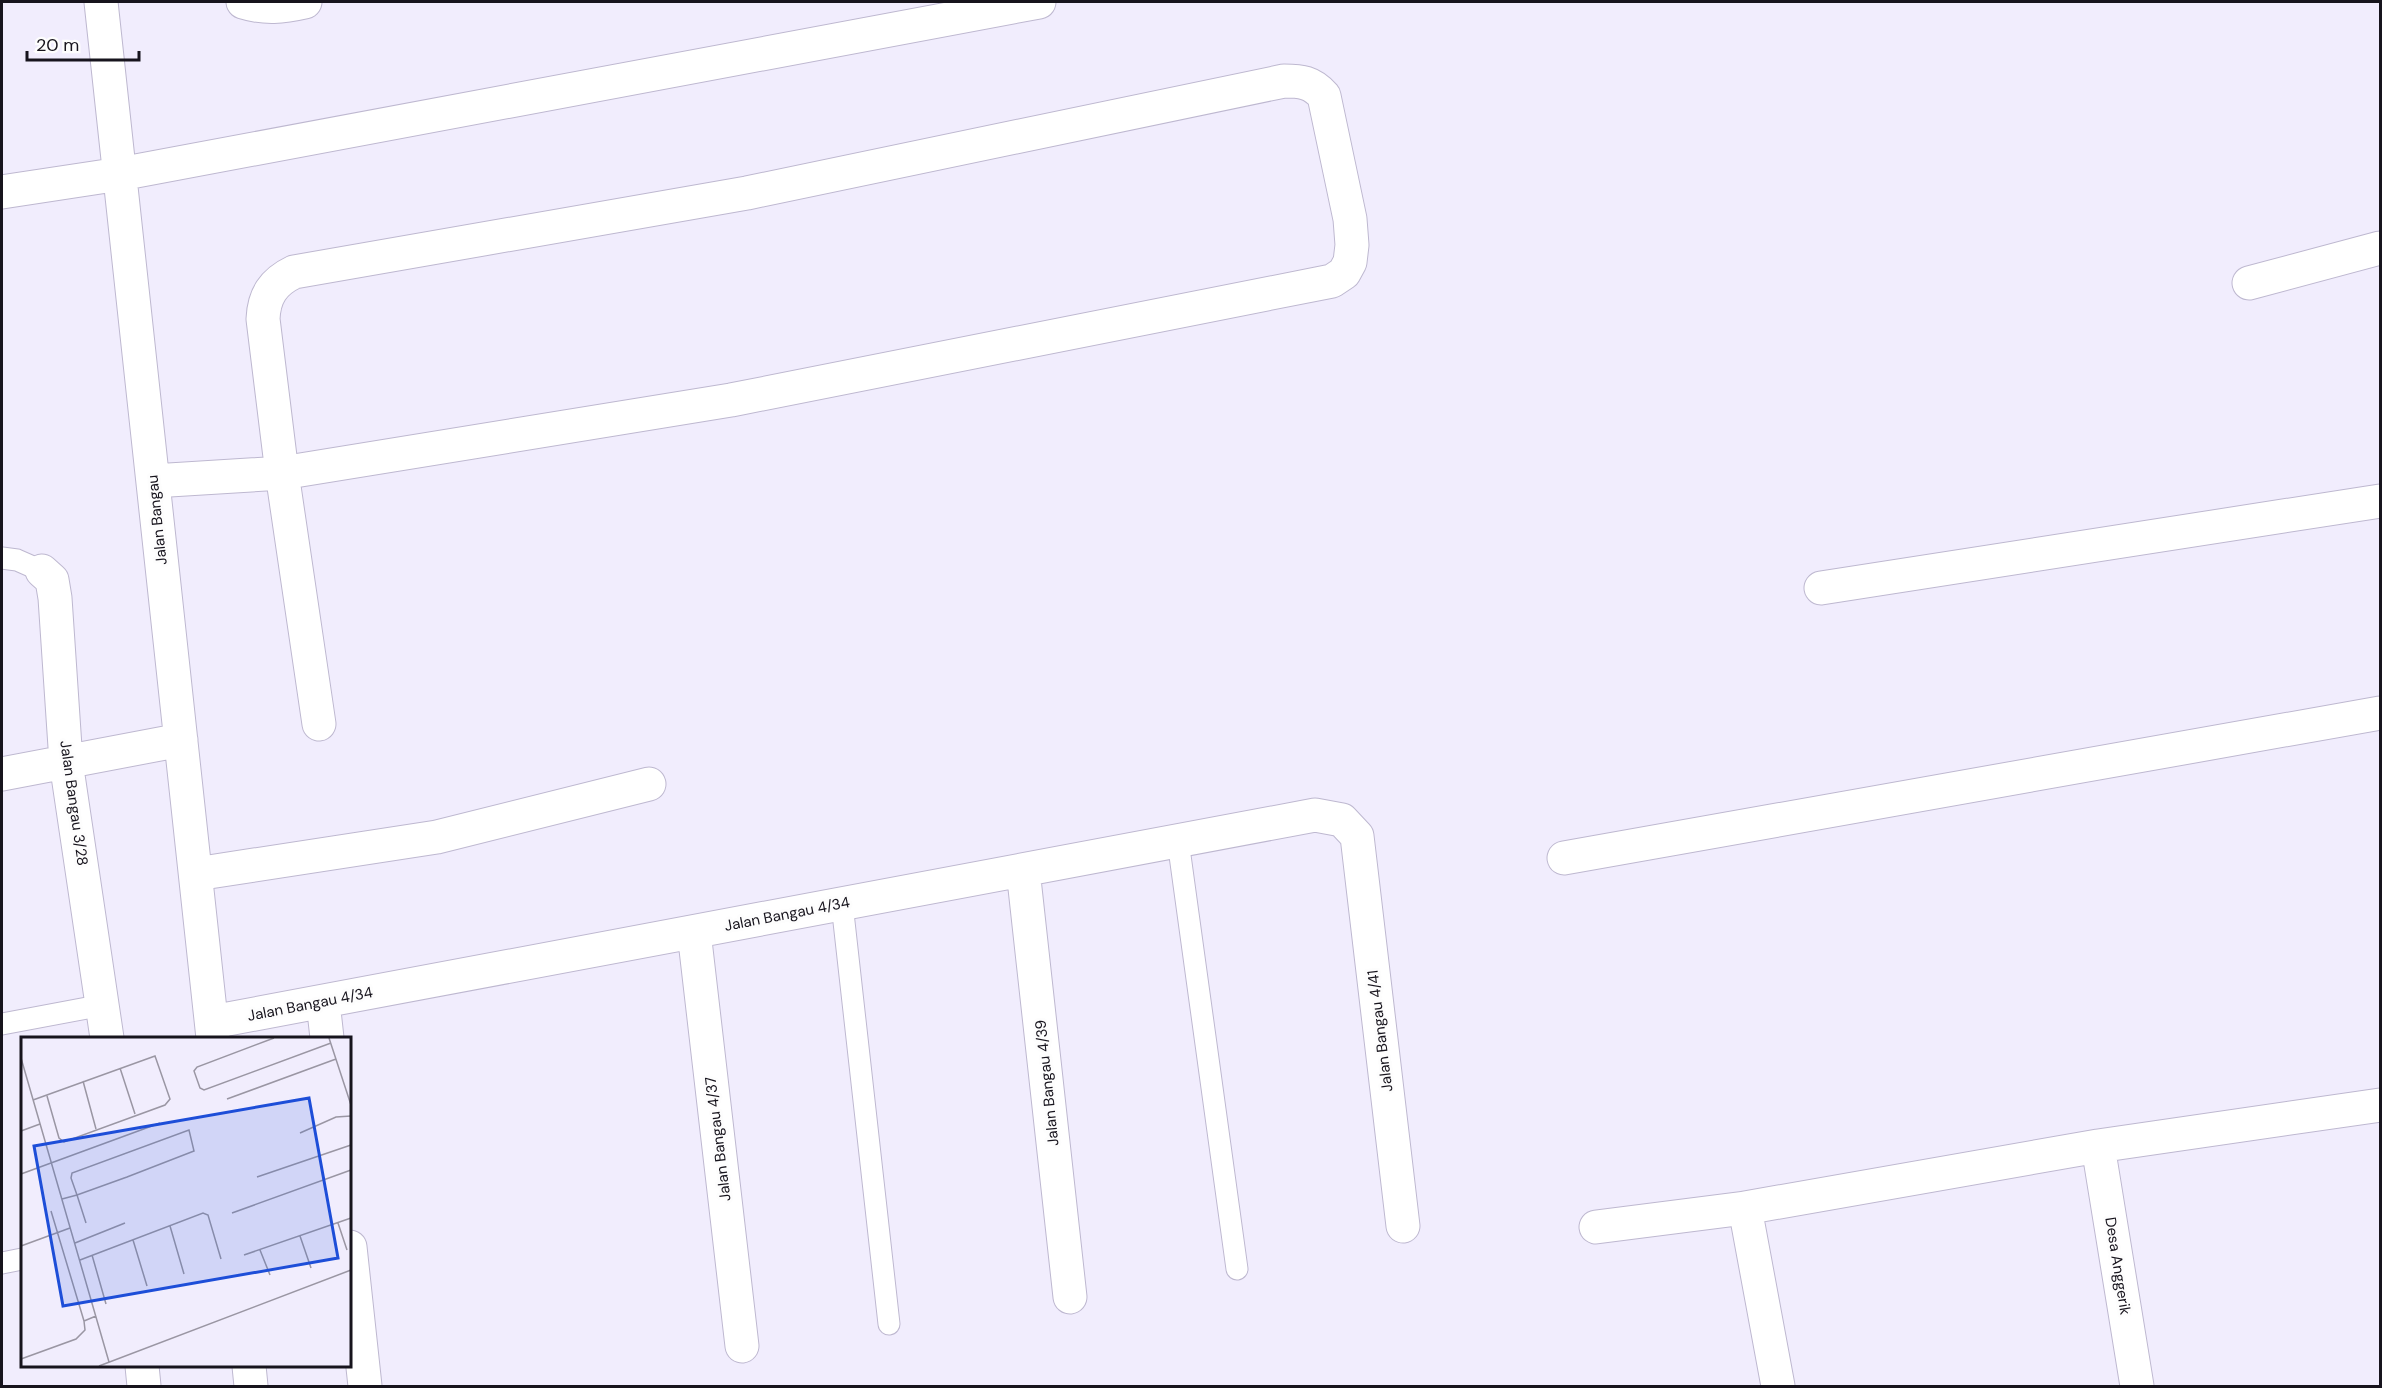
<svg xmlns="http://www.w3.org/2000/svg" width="2382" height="1388" font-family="'DM Sans',sans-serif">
  <rect width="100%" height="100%" fill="#f1edfd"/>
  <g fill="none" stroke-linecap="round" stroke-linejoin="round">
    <g stroke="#beb8d0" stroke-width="23">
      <path id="service" d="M2 558 17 560 42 571
        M1178 841 1237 1269
        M842 904 889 1324
        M2 1024 103 1005
        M2 1263 22 1259"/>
    </g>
    <g stroke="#beb8d0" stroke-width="35">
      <path id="minor" d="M101 2 213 1038
        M243 2C265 9 283 7 305 2
        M2 192 120 174 1039 2
        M2249 283 2380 248
        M153 481 282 473 731 400 1332 281 1344 273 1350 262 1352 245 1350 219 1324 96C1312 82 1301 81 1284 81L747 193 294 272C273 282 264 296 263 319L282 473 319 724
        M42 571 52 580 55 598 66 762 107 1038
        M1821 588 2380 501
        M2 774 181 740
        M1564 858 2380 713
        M1023 870 1070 1297
        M196 874 437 837 649 784
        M694 932 742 1346
        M323 1002 327 1038
        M212 1022 1315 815 1342 820 1357 836 1403 1226
        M2098 1146 2137 1386
        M1745 1208 1778 1386
        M1596 1227 1745 1208 2098 1146 2380 1105
        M350 1247 365 1386
        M142 1366 144 1386
        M249 1366 251 1386"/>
    </g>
    <use href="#service" stroke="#fff" stroke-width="21"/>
    <use href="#minor" stroke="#fff" stroke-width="33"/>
  </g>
  <g text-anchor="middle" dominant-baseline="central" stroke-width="6" stroke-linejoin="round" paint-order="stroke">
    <g font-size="15" fill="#17141d" stroke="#fdfdfd">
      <text transform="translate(157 520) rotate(-96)">Jalan Bangau</text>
      <text transform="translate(74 803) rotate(82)">Jalan Bangau 3/28</text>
      <text transform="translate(787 914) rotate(-11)">Jalan Bangau 4/34</text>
      <text transform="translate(310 1004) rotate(-11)">Jalan Bangau 4/34</text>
      <text transform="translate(1380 1031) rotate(-97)">Jalan Bangau 4/41</text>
      <text transform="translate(1047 1083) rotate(-96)">Jalan Bangau 4/39</text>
      <text transform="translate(718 1139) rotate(-97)">Jalan Bangau 4/37</text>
      <text transform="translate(2118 1266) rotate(81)">Desa Anggerik</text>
    </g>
  </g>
  <g transform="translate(21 1037)">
    <rect width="330" height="330" fill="#f1edfd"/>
    <path fill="none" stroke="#9a96a3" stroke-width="1.5" d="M253 1 176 30 173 34 179 51 183 53 310 6M308 1 330 68M0 21 88 325M99 31 114 77M62 44 75 92M206 62 315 22M12 63 134 19 149 62 144 68 43 105 38 101 26 59M0 94 19 87M279 96 315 80 330 79M0 137 139 86M236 140 330 108M41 162 56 158 106 140 173 114 168 93 51 136 50 141 56 158 65 186M30 174 63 284M211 176 330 133M317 186 326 213M149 189 163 237M279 199 290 231M112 203 126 249M54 206 104 186M0 209 49 191M239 213 249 238M71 218 85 267M223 218 330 181M59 223 182 176 187 178 200 222M0 322 55 302 64 293 63 284 75 279M78 329 330 233"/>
    <path fill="#1d4ed8" fill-opacity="0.15" stroke="#1d4ed8" stroke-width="3" d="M288 61 317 221 42 269 13 109Z"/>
    <rect width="330" height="330" fill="none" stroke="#17141d" stroke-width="3"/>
  </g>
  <rect width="2382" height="1388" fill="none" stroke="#17141d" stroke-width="6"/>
  <path d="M27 51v9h112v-9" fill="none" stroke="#17141d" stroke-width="3"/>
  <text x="36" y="51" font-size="18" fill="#17141d" stroke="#fdfdfd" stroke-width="4.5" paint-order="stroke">20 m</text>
</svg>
